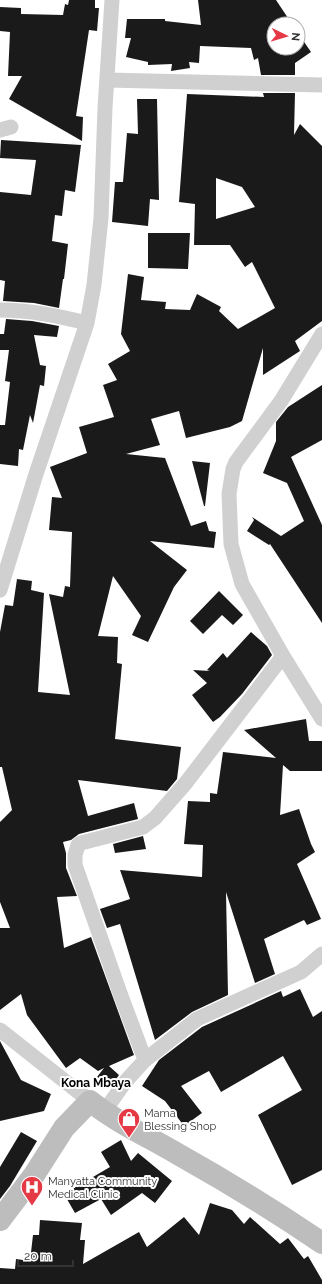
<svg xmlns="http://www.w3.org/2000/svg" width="322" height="1284" font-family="Raleway,sans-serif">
  <rect width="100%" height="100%" fill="#fff"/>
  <path fill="#1a1a1a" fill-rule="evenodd" d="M69 0H95V8H99L97 31 89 30 76 116 83 117 82 141 9 99 22 76H8L10 32 0 31V7L21 8V14L63 15 65 4 68 5Z
    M198 0H276L292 24H274V48H298V33L311 52 295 63V75H261L258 58 254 60 251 48 200 46 199 63 189 62 190 68 171 71 172 64 148 65V62L126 57 131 38H125L127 19H165V21L201 25Z
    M263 93H295L294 135 300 124 322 146V321L295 341 300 351 263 375V348L242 421 230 427 186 438 179 411 151 419 160 445 126 454 165 458 191 526 206 521 209 531 216 532 214 548 150 541 187 570 174 587 148 642 132 635 141 616 113 576 98 636 118 637 117 663 122 664 115 739 181 747 177 779 167 791 78 780 88 816 134 803 138 819 79 834 71 840 63 842 66 853V868L77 896 57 897 64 948 91 937 134 1055 109 1066 119 1075 110 1088 97 1077 104 1068 98 1071 80 1058 66 1068 27 1015 21 994 0 1010V928H10L0 902V822L12 810 2 767H0V632L5 605 13 606 17 579 32 581 31 590 44 593 38 692 70 695 49 594 63 597 65 586 70 587 72 532 49 530 52 497 62 498 50 467 87 453 79 427 114 417 103 385 117 380 108 364 130 351 121 334 128 274 144 277 141 300 166 302 165 309 190 310 197 294 221 307 219 311 238 329 275 308 252 262 245 267 230 245H194L195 204 179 202 187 94 264 97ZM216 178 242 187 255 207 216 219Z
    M137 99H157L159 200 150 199 148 226 112 222 115 182H123L127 133 138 134Z
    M1 140 81 145 75 192 65 190 62 216 55 215 52 241 68 244 64 279H63L59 308 34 303 3 301 5 281 0 280V192L31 195 36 160 0 158Z
    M148 233H190L188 269 148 268Z
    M6 319 32 321 59 326 57 337 34 335 40 365 46 366 44 386 40 385 33 423 30 415 23 450 19 449 18 466 0 464V425H5L10 382 5 381 9 350H0V334H4Z
    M322 385V440L291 457 322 525V623L270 544 269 545 247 531 254 520 252 517 281 536 304 521 287 483 263 473 276 441V422L288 407Z
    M192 461 210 463 205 506H204Z
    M219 591 243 615 233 625 222 615 203 634 190 621Z
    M251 632 267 646 272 655 242 694 220 717 213 722 192 695 207 683 193 670 210 671 207 670 223 653 227 658Z
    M306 719 309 741H322V771H290L283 765 280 815 299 809 311 844 315 852 297 864 321 919 307 925 304 920 264 939 275 974 255 983 226 892 228 995 192 1012 155 1040 120 924 107 928 100 909 130 899 120 870 202 877 203 845 184 844 188 801 210 802V793L217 794 223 752 276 758 244 730Z
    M143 836 146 849 115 853 113 844Z
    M300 989 313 1017 322 1011V1170L292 1185 258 1115 302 1090 283 1056 221 1092 209 1071 181 1086 202 1113 184 1126 165 1101 142 1086 159 1060 202 1027 281 991 283 997Z
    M0 1041 21 1080 51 1094 44 1111 0 1121Z
    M21 1132 37 1141 10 1186 0 1199V1167Z
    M121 1140 131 1161 138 1153 172 1181 155 1203 142 1193 111 1215 101 1199 75 1213 64 1194 110 1167 101 1152Z
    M210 1203 232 1210 244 1224 250 1217 280 1244 288 1238 304 1259 308 1256 322 1280V1284H0V1268L15 1269 16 1259 30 1261 33 1235H39L40 1220 82 1223 80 1240H85L83 1264 139 1232 147 1247 184 1217 199 1235Z"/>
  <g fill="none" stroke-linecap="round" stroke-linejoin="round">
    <path stroke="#d0d0d0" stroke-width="15" d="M107 80 322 85
      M0 130 11 127
      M0 310C30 310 58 316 87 323
      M322 334 281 401 236 462 233 469 229 494 231 544 242 584 283 656 322 719
      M0 590 36 474 87 323 94 285 101 218 105 108 112 0
      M0 1030 90 1101
      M145 1060 197 1019 301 972 322 954
      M104 1112 125 1082 145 1060 120 993 75 865V855L78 845 81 843 143 827 155 818 185 784 283 656"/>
    <path stroke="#bdbdbd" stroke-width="22" d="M0 1220 34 1175 64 1128 90 1101C116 1122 147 1136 176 1153 226 1181 275 1211 322 1243"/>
  </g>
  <defs>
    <g id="shop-pin" transform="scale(1.15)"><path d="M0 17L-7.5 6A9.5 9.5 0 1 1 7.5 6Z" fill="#e63946" stroke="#fff"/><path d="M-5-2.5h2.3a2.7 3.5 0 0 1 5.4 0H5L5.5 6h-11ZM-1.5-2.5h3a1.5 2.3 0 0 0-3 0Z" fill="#fff"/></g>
    <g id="hospital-pin" transform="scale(1.15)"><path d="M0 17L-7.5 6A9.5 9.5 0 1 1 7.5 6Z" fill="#e63946" stroke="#fff"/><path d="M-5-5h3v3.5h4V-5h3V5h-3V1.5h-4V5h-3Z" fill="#fff"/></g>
  </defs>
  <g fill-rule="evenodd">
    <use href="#shop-pin" x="129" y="1119"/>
    <use href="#hospital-pin" x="32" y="1187"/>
  </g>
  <g text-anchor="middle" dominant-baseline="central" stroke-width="4" stroke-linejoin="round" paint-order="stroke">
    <g font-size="11" fill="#333" stroke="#fff" text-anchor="start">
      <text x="144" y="1113">Mama<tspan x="144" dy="13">Blessing Shop</tspan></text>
      <text x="48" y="1181">Manyatta Community<tspan x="48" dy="13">Medical Clinic</tspan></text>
    </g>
    <g font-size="12" font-weight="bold" fill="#000" stroke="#fff">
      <text x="96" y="1083">Kona Mbaya</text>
    </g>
  </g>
  <g transform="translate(286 36) rotate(95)"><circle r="19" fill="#ffffff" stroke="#adadad"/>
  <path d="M0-3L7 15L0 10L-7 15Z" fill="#e63946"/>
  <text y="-6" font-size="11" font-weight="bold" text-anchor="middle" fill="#333333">N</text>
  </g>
  <path d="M18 1260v6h55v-6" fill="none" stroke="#333333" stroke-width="2"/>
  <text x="24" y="1260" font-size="12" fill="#333333" stroke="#ffffff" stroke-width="3" paint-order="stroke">20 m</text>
</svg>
